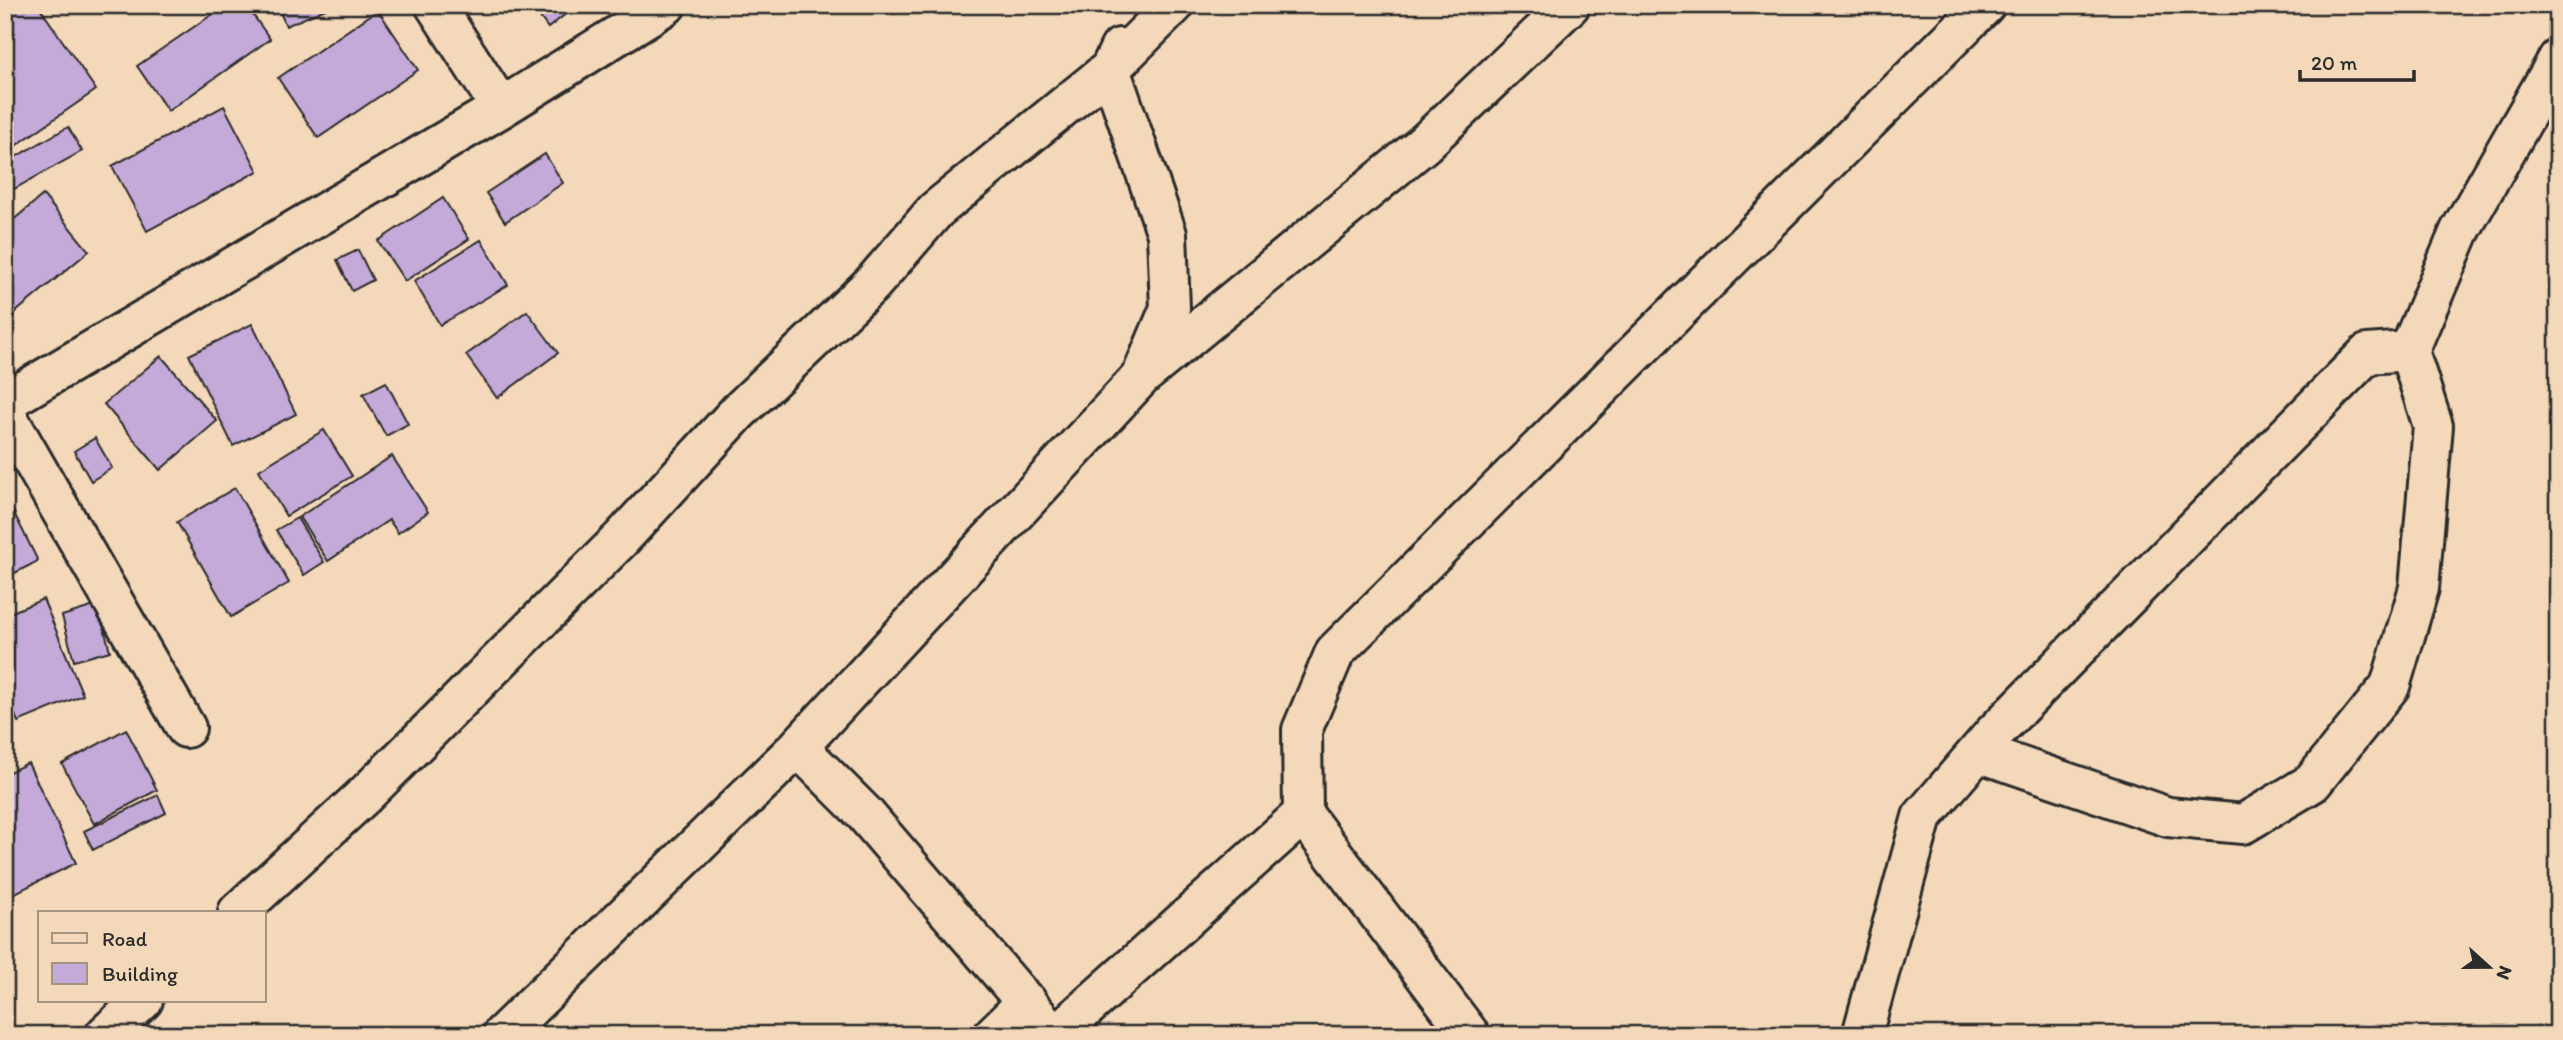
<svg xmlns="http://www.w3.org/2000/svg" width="2563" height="1040" font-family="Itim,sans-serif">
  <rect width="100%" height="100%" fill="#f3d9ba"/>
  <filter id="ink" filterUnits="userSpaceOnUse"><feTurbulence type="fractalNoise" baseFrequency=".0143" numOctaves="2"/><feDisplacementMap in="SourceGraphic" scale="14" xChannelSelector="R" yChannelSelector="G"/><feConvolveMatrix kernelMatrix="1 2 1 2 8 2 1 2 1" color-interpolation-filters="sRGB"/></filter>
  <g filter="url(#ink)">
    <path fill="#c3aad8" stroke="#2b2b2b" stroke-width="2" d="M5 5H38L96 90 5 153Z
      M226 5H246L270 39 168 111 137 66Z
      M277 5H335L286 26Z
      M531 5H577L548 28Z
      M378 10 418 70 318 138 278 78Z
      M224 106 258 171 147 231 112 166Z
      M68 127 82 151 5 194V163Z
      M545 154 563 183 505 222 486 193Z
      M43 195 89 251 5 321V227Z
      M443 198 469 239 405 281 378 241Z
      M481 240 508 285 440 325 414 281Z
      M358 250 373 280 352 291 337 260Z
      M527 311 558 353 497 398 466 355Z
      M252 324 296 414 233 446 189 355Z
      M161 356 217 421 160 470 104 404Z
      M386 382 408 424 386 436 363 394Z
      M324 430 352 476 286 516 259 470Z
      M95 438 112 468 91 481 74 451Z
      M392 456 428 512 398 533 389 520 328 561 299 517Z
      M235 488 289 583 231 617 177 522Z
      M12 509 38 561 5 578V513Z
      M297 518 324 562 304 575 276 530Z
      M43 599 83 695 18 722 5 692V615Z
      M98 605 110 651 74 661 62 616Z
      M126 729 157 790 94 824 62 764Z
      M28 763 76 863 9 896 5 889V774Z
      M158 795 166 813 93 850 84 831Z"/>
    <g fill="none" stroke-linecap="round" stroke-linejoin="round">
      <g stroke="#2b2b2b" stroke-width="44">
        <path id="minor" d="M435 5 501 108
          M1120 48 1110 69 1167 234 1170 308 1144 370
          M2409 351 2460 231 2558 59
          M5 402 501 108 666 5
          M5 413 186 728
          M798 747 864 813 1054 1035
          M1303 814 1302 730 1335 652 1985 5
          M238 912 367 793 622 538 738 412 872 284 936 210 1110 69 1174 5
          M105 1035 143 1000
          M502 1035 798 747 1142 376 1424 144 1570 5
          M993 1035 1027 1002
          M1056 1035 1303 814 1470 1035
          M1862 1035 1922 817 1995 732 2367 354 2409 351 2433 426 2419 588 2390 686 2312 783 2243 824 2168 817 1978 752"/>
      </g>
      <use href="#minor" stroke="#f3d9ba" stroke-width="38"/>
    </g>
  </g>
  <rect width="2563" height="1040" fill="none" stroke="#f3d9ba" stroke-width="28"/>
  <rect x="14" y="14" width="2535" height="1012" fill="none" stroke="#2b2b2b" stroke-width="2.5" filter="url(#ink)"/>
  <rect x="38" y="911" width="228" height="91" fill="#f3d9ba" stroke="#a39381" stroke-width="2"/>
  <rect x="52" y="933" width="35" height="10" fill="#f3d9ba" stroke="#a39381" stroke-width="2"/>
  <text x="102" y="946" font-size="21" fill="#2b2b2b">Road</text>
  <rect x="52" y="963" width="35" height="21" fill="#c3aad8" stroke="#a39381" stroke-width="2"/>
  <text x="102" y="981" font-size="21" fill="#2b2b2b">Building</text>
  <g transform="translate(2489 967) rotate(111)" stroke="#f3d9ba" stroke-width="5" paint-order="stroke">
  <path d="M0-5L12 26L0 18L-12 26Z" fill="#2b2b2b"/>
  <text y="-10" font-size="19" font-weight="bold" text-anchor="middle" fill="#2b2b2b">N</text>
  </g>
  <path d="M2300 70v10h114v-10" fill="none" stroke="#2b2b2b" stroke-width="3.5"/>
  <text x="2311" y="70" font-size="21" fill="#2b2b2b" stroke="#f3d9ba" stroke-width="5" paint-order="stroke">20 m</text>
</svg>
